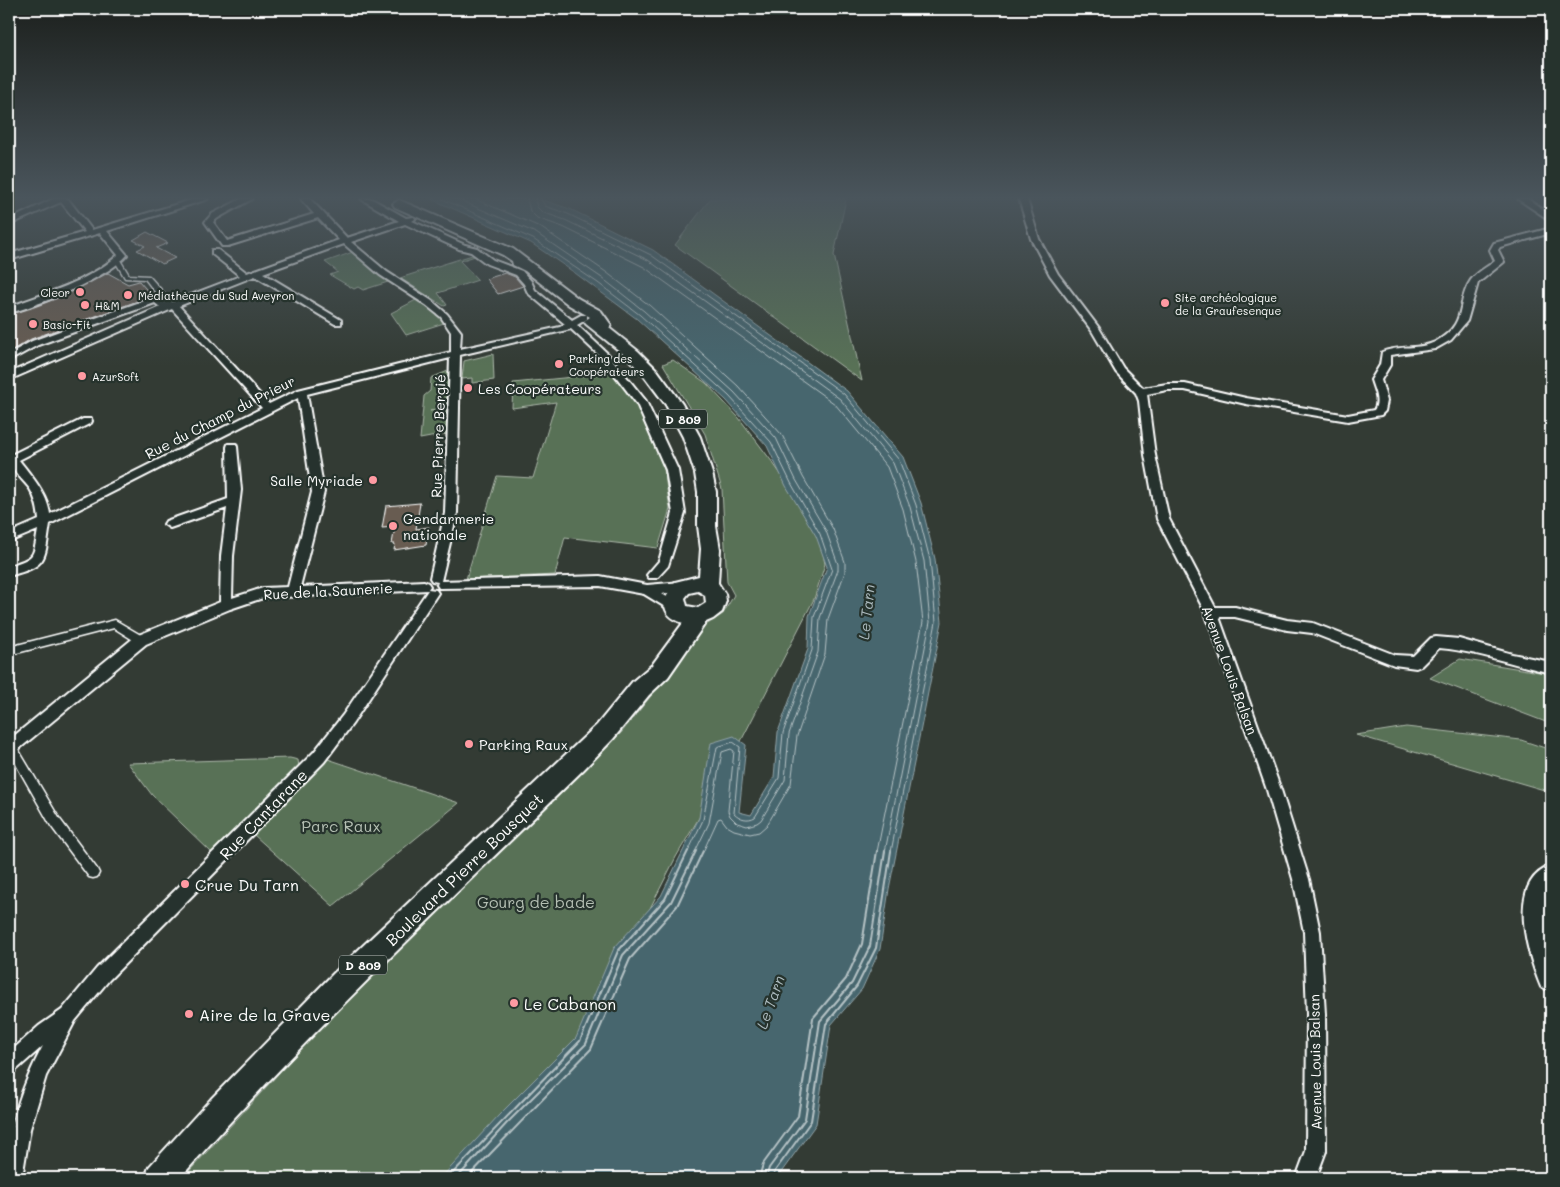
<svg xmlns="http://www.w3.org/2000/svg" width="1560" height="1187" font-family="Mali,sans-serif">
  <rect width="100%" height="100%" fill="#333b34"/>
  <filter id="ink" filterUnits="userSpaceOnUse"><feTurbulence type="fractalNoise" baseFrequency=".02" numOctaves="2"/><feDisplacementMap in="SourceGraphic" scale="10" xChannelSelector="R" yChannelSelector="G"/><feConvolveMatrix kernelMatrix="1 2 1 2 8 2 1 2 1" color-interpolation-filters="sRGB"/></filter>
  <g filter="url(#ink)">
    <path fill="#597156" stroke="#acb8aa" d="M710 199H846L834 255 862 381 675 245Z
      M353 252 388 282 363 290 358 287 354 289 330 275 338 272 325 262Z
      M472 255 475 256 460 261 478 280 438 293 447 305 444 306 400 278Z
      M416 300 439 316 444 323 406 335 391 313Z
      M493 354 494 380 472 383V378L462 379 464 361Z
      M673 360 706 383 739 418 773 463 818 528 825 564 814 599 720 782 676 857 639 930 569 1059 454 1178H183L332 1015 621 733 671 671 703 627 723 614 734 595 727 582 722 489 705 434 663 364Z
      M448 371 446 407 430 411 446 408 447 434 420 439 424 396 430 391 431 378Z
      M613 373 636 404 664 469 670 509 658 548 565 537 555 575 466 579 497 476 533 478 556 402 512 408 513 383Z
      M1460 659 1551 674V724L1430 678Z
      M1406 727 1521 740 1551 750V792L1356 735Z
      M290 758 298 760 299 767 213 854 152 795 128 763Z
      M325 758 459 803 333 906 254 835Z"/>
    <path fill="#47666e" stroke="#91a3a8" d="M431 199H540L570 209 653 250 847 391 903 457 921 503 935 559 942 622 889 889 880 949 862 989 831 1025 816 1124 777 1178H441L499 1115 576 1038 614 948 661 896 699 818 711 743 734 736 746 745 739 812 751 815 774 777 778 732 808 649 809 616 827 567 816 536 786 486 767 446 726 400 637 319 575 273 531 243Z"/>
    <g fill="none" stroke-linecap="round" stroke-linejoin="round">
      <path stroke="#b5c2c5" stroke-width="1" d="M442 199 533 239 598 283 640 315 729 396 771 442 791 483 820 534 832 569 814 617 812 650 783 733 779 778 755 817C748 821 740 819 734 813L740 747 733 742 717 747 703 820 688 852
        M457 199 536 233 602 278 644 311 734 392 776 438 796 480 826 531 838 564V570L820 618 818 652 789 734 785 780 761 820 757 823 747 826 737 823 730 816 728 811 734 751 731 749 722 752 709 823 695 852
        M475 199 540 227 606 272 649 305 738 386 782 435 803 477 833 529 845 562V572L828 619 825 654 797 736 791 784 767 825 759 832 750 834 734 830 727 826 721 818 718 819 703 852
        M527 199 530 211 537 218 563 227 644 267 835 404 887 467 903 509 916 562 923 622 877 852
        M535 199 537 207 542 212 565 220 648 260 840 399 893 463 910 507 924 561 930 622 885 852
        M541 199 545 206 568 214 651 255 844 394 899 460 916 505 930 560 936 622 891 852"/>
      <path stroke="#b5c2c5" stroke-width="2" d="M448 1178 580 1041 618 951 665 899 688 851
        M457 1178 507 1123 586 1044 623 955 671 902 696 851
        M467 1178 591 1049 630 959 677 906 703 851
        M759 1178 763 1164 798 1116 813 1018 846 979 862 944 877 851
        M766 1178 769 1168 805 1119 820 1021 852 983 870 946 885 851
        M773 1178 775 1171 811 1121 826 1024 857 986 876 948 891 851"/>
    </g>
    <path fill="#675c51" stroke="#fff" d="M147 232 168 243 156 248 175 258 162 264 137 250 145 246 133 240Z
      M108 273 128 284 139 281 152 296 31 339 9 352V315L55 299Z
      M505 273 515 277 523 286 498 294 486 279Z
      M420 503 416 529 429 527 426 545 394 550 395 544H392L395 527 382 528 386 506Z"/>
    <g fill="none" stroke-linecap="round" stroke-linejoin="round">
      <g stroke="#fff" stroke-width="3">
        <path id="pedestrian" d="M116 260H120L129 275 149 276 163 292 165 296 175 304V306C163 307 153 288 145 279L125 278 115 261Z
          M115 620 144 637 146 640 144 643H138L114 628 9 655V647Z
          M9 743 15 744 59 818 97 869 99 873 97 877 93 878 89 877 51 826 9 752Z"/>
      </g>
      <g stroke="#fff" stroke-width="4">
        <path id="minor" d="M53 199H68L92 230 194 199H208L107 231 127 255C109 277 38 306 9 313V307C46 293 88 282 118 255L100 233 9 260V254L85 232 61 202 9 225V220Z
          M241 199H252L218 218 213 222 227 241 314 214 301 199H310L347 238 399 221 361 199H372L406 218 414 217 415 219 412 221 465 245 477 248 493 260 522 271 531 281 535 290 572 320 581 315H587V319L577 325 608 354 646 401 678 470 685 513 668 566 657 578H649L647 575 659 561 673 513 666 470 637 404 602 358 571 329 460 355 457 513 441 581 600 576 647 585 682 582 686 584 688 587 686 590 662 594 679 604 681 608 679 612 675 613 644 594 600 586 439 588 437 585 438 582 432 581 430 578 445 513 450 358 307 394 324 492 300 587 424 581 428 583 430 586 428 589 436 590 438 593 353 723 324 762 109 980 75 1021 46 1076 30 1129 22 1178H9C9 1167 8 1154 9 1143 13 1111 28 1074 43 1046L15 1071 9 1074V1053L39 1026 62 1010 97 968 314 752 343 715 428 590 263 598 230 609 146 644 14 753 9 754V740L136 636 220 602 221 556 227 508 170 528 164 524 166 521 228 499 227 447 228 444H236L237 447 241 490 233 556 232 598 263 588 288 587 312 492 298 398 50 524C44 562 48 565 9 576V566C36 557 33 558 38 530L9 542V533L39 520C38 509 36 499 30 489 23 479 9 469 9 456L83 419H91L92 421 91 423 19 460C32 477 47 493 50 514L262 408 172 309 9 380V373L160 307 155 303 38 345 9 361V354L32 341 154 297H160L166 303 172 302 240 276 212 254V250H218L247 273 339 240 318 218 228 246H222L205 222 212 214ZM405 224 459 249 471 252 487 264 516 275 524 284 528 293 565 324 560 327 460 349 461 332 447 314 432 301 387 272 351 242ZM344 244 380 275 426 305 441 317 451 332V352L298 390 269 404 179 306 255 276 335 324H341V320L263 273Z
          M1019 199H1027L1039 239 1058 274 1099 328 1123 368 1143 388 1167 384H1185L1246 398 1348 415 1374 410C1380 401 1374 390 1371 380L1380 365 1382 352C1399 345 1419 350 1435 342 1469 324 1455 303 1471 280 1477 272 1487 267 1495 261L1490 250 1494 243 1551 228V233L1500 247 1498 250 1504 262 1478 283 1467 321 1451 340 1435 349 1390 355V365L1381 380 1387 401 1385 411 1381 415 1348 421 1246 404 1185 390H1167L1147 394 1155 455 1169 519 1215 607H1235L1287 620 1313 623 1395 655 1413 656 1431 638 1436 637 1459 639 1512 654 1551 662V673C1514 665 1476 651 1439 648L1421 666 1416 668 1394 665 1312 633 1287 630 1235 617H1219L1281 790 1309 879 1320 932 1325 1014 1326 1151 1316 1178H1296L1306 1151 1307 1014 1304 932 1293 879 1267 790 1205 612 1157 519 1145 455 1139 401 1136 393 1116 372 1092 331 1050 275 1031 239Z
          M1518 199H1528L1551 215V221Z"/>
      </g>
      <g stroke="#fff" stroke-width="4">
        <path id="primary" d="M399 200 513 249 579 299 601 311 611 325 609 328 638 351 657 370 682 404 700 437 712 473 716 492V526L720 549 718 583 725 594 726 601 722 612 713 619 706 622 668 677 649 695 613 739 584 769C447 903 306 1034 180 1178H145L149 1167 211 1099 334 973 597 725 633 681 652 665 683 623C658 614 663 599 675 582L699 576 701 549 698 526V492L695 473 683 437 666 405 645 377 627 357 586 324 584 321 590 317 569 305 525 271 513 265 512 261 503 255 395 207 393 204ZM698 591 705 595 706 603 698 608 687 606 685 598 689 593Z
          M1551 866 1549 912 1551 930V991L1541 987C1528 955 1505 882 1551 866Z"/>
      </g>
      <use href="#pedestrian" fill="#26332d" fill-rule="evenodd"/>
      <use href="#minor" fill="#26332d" fill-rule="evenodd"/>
      <use href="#primary" fill="#26332d" fill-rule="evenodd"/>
    </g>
  </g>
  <linearGradient id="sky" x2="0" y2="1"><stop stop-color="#1c201d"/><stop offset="0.54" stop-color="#4a555c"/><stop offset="1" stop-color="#4a555c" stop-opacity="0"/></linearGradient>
  <rect width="1560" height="366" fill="url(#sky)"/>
  <g fill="#ff9aa2" stroke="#26332d" stroke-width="2">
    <circle cx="80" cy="292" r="5"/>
    <circle cx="128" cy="295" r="5"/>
    <circle cx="1165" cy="303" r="5"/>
    <circle cx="85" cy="305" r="5"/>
    <circle cx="33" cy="324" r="5"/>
    <circle cx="559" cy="364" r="5"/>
    <circle cx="82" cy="376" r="5"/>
    <circle cx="468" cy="388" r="5"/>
    <circle cx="373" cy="480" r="5"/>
    <circle cx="393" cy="526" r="5"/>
    <circle cx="469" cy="744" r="5"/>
    <circle cx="185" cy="884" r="5"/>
    <circle cx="514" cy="1003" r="5"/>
    <circle cx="189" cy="1014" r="5"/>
  </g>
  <g text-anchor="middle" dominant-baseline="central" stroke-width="4.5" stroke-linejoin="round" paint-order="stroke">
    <g font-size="11" fill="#fff" stroke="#26332d" text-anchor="start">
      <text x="70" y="292" text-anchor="end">Cleor</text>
      <text x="138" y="295">Médiathèque du Sud Aveyron</text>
      <text x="1175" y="297">Site archéologique<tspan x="1175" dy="13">de la Graufesenque</tspan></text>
      <text x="95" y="305">H&amp;M</text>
      <text x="43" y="324">Basic-Fit</text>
      <text x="569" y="358">Parking des<tspan x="569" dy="13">Coopérateurs</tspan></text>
      <text x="92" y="376">AzurSoft</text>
    </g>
    <g fill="#26332d" stroke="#bec2c0" stroke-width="1">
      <rect x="659" y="409.5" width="48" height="19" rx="4"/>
      <rect x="339" y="955.5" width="48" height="19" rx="4"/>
    </g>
    <g font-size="12" font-weight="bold" fill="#fff">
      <text x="683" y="419">D 809</text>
      <text x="363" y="965">D 809</text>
    </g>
    <g font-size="14" fill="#fff" stroke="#26332d" text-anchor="start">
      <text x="478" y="388">Les Coopérateurs</text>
      <text x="363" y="480" text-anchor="end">Salle Myriade</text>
      <text x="403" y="518">Gendarmerie<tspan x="403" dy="16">nationale</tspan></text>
      <text x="479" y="744">Parking Raux</text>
    </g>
    <g font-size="14" fill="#fff" stroke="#26332d">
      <text transform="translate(220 417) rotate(-27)">Rue du Champ du Prieur</text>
      <text transform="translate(438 436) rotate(-88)">Rue Pierre Bergié</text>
      <text transform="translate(328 591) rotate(-3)">Rue de la Saunerie</text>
      <text transform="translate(1230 670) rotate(70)">Avenue Louis Balsan</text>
      <text transform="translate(1315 1062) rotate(-91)">Avenue Louis Balsan</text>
    </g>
    <g font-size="15" font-style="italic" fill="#acbabe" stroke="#26332d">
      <text transform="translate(866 612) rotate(-84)">Le Tarn</text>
      <text transform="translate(770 1002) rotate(-70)">Le Tarn</text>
    </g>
    <g font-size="16" fill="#fff" stroke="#26332d">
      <text transform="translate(263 814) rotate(-46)">Rue Cantarane</text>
      <text transform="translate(464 869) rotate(-44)">Boulevard Pierre Bousquet</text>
    </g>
    <g font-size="16" fill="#b4bfb3" stroke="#26332d">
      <text x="341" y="825">Parc Raux</text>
      <text x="536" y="901">Gourg de bade</text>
    </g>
    <g font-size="16" fill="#fff" stroke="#26332d" text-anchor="start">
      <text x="195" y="884">Crue Du Tarn</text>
      <text x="524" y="1003">Le Cabanon</text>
      <text x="199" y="1014">Aire de la Grave</text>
    </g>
  </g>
  <rect width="1560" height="1187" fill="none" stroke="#26332d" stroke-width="30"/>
  <rect x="15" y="15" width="1530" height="1157" fill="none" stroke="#fff" stroke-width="2" filter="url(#ink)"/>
</svg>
